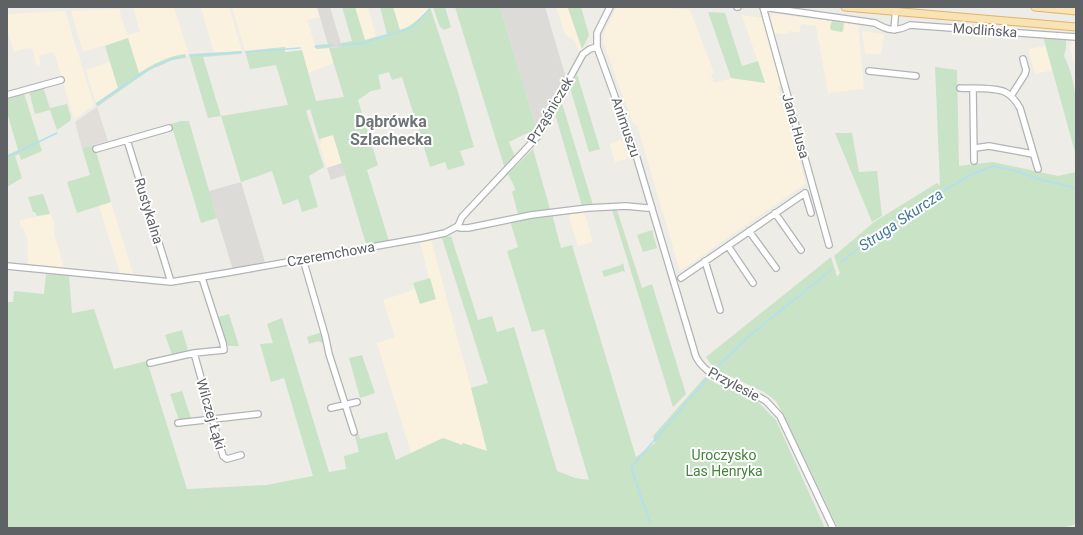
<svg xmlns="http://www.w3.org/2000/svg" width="1083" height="535" font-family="Roboto,sans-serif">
  <rect width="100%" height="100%" fill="#eeece6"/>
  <path fill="#fbf1df" d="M174 7 189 54 170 57 150 66 139 73 128 38 83 52 71 11 119 9 127 35 140 32 133 8Z
    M201 7H229L242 51 214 53Z
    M232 7H317L320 17 307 20 316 49 329 48 334 63 308 73 301 50 285 52V47L245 51Z
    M355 7H368L376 36 365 40Z
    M393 7H430L421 17 411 25 399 30Z
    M556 7H571L568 8 582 49 580 53 575 41 565 34Z
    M617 7H660L690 10 714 73 711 74 714 83 731 78 765 83 742 15 763 18 781 86H778L806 183 680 271 638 128 635 123 632 122 603 41 605 30Z
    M65 11 94 105 74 119 54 52 39 56 41 65 37 67 32 48 28 49 27 48 14 52 7 29V14Z
    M774 14 858 24 864 89 828 93 816 26 801 24 799 33 789 31 788 34 772 33 769 19Z
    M862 31 884 34 881 55 865 53Z
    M1072 40H1076V72L1070 48Z
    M1045 46 1052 70 1035 74 1028 49Z
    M110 62 118 88 96 103 86 70Z
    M333 135 342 163 327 168 319 143 322 142 321 138Z
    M623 139 629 157 615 163 610 144Z
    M111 202 133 274 120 273 99 206Z
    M584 211 593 242 578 246 569 217 570 212Z
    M50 214 54 222 55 236 64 268 28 265 27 237 24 229 20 226V220Z
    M431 240 471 388 487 451 463 444V445L443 438 411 453 377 343 395 337 383 300 405 293 414 289 413 283 429 278 420 243Z"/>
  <path fill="#dddbd8" d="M317 7H330L342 47 329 48Z
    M500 7H545L566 78 537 131Z
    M342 163 345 175 331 180 327 168Z
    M241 182 265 262 233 270 209 191Z"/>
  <path fill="#e1ddd8" d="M97 107 108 141 82 148 75 122Z"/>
  <path fill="#c9e3c6" d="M342 7H355L365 40 387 34 380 7H393L400 30C413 26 421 17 430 7L457 89 474 147 460 151 465 165 448 170 445 162 430 167 402 77 392 80 389 72 378 75 381 89 371 91 358 100 378 165 367 170 389 241 366 244 333 135 319 139 310 109 306 111 324 167 309 176 318 207 302 212 298 199 283 205 272 171 241 182 221 116 208 118 189 54 242 51 241 54 203 57 221 116 288 105 276 65 250 69 245 51 285 47V52L302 50 316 101 344 97 329 48 316 49 315 45 328 44 330 48 342 47 341 43 352 41Z
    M433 7H445L451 27 444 30 440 27Z
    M455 7H500L537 131 525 134 509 142 514 154V159L505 169Z
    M571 7H581L589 35 582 49 568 8Z
    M708 12 725 13 742 66 758 61 765 83 731 78Z
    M832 21 844 23 843 31 841 32 831 30 830 27Z
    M1043 36 1066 39V48L1064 56C1080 87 1076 122 1076 156Z
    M128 38 139 73C154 64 168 56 185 54L186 58 171 60 164 64 151 69 97 107 96 103 118 88 105 46Z
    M935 67 957 70 959 166 993 162 1058 176 1076 172V524L1063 528H838L782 412 776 401 764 392 721 372 720 373 710 363 706 357 831 257 837 277 840 273 834 256 874 222 937 183 940 186Z
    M577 74 600 149 589 152 570 88Z
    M43 87 50 108 67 104 71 117 70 121 57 130 50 110 35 114 29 91Z
    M24 93 42 151 21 160 19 154 15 156 22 178 7 187V155L18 150 7 112V98Z
    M562 103 593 205 582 206 555 114Z
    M181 121H189L217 218 201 223 171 124Z
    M835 133H852L859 172 877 171 882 216 872 222Z
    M94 145 111 202 77 213 67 182 90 175 82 148Z
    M533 149 550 209 518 214 512 192 515 190V188L508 174Z
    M43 194 50 214 37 216 35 212H33L28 197Z
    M612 210H617L642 288 652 284 686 394 673 407Z
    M552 214 561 248 572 245 636 457 655 443 653 436 705 377 717 384 726 387 758 402 776 420 825 528H7V302H13L14 291 44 294 46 274 69 276 72 313 94 309 114 369 147 361 187 489 266 485 313 476 284 378 271 382 260 344 273 343 267 324 282 318 329 472 346 469 344 456 359 452 355 436 357 430 360 439 387 432 396 460 443 438 462 445 463 443 487 451 471 388 488 383 442 238 451 236 478 320 492 316 497 332 514 327 557 471 575 478 589 480 544 329 532 332 507 251 518 247 510 221Z
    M652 230 657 248 643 252 637 235Z
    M623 263 625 272 623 271 604 277 602 271 621 265Z
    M430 278 436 299 420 304 413 283Z
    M229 314 239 346H229L226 344 218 317Z
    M182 330 188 350 172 355 165 335Z
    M322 332V343L318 341 309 344 307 337Z
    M362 355 375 393 360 398 349 358Z
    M182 391 191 418 179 420 170 394Z"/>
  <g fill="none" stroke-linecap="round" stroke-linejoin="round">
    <path stroke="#afe0f6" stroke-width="1.5" d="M338 45 363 43 411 28 429 10
      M315 47 333 45
      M246 52 300 48
      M190 56 241 52
      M97 104C124 85 151 63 184 56
      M7 157 57 133
      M841 262 885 227 921 203 971 175 987 168 992 166 1012 170 1042 180 1076 188
      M716 368 749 336 831 270
      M650 523 632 470V466L707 379"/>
    <g stroke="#b1b4b7" stroke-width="8">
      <path id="minor" d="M610 7 597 33V47L636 155 696 357C707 378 738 387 759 397L766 401 780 416 833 528
        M737 7H738
        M763 7 875 23C889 31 895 32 910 25L1076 37
        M763 7 829 245
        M894 30 896 7
        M869 71 916 76
        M960 88C972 89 993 87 1005 92 1011 95 1016 101 1020 108L1038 169
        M973 89 974 161
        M7 95 61 80
        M1011 96 1025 74 1026 70 1023 59
        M127 140 171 282
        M975 148 989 146 1033 154
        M96 149 169 128
        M775 213 801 250
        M458 226 462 217 538 136 583 54 590 49 597 47
        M458 226 460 228H468L531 215 588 208 626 206 647 208H652
        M749 231 776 268
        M728 246 753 283
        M303 259 325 335 329 354 354 432
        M705 261 720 310
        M7 266 171 282 226 273 422 238 445 233 458 226
        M681 278 805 193 811 213
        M194 353 223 456 227 459 241 455
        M150 363 194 353 224 350 223 343 202 278
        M331 408 357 402
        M178 423 258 414"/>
    </g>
    <g stroke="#e3b26b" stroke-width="9">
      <path id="major" d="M845 7 1076 27
        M1035 7 1076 11"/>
    </g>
    <use href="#minor" stroke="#fff" stroke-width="5.5"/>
    <use href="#major" stroke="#f7e3b3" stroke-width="7"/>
  </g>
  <g text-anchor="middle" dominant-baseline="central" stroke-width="4" stroke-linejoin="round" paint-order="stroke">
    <g font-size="14" fill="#5e6265" stroke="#fff">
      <text transform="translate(985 30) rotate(4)">Modlińska</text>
      <text transform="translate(550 110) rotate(-59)">Prząśniczek</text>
      <text transform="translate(796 126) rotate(74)">Jana Husa</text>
      <text transform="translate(626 127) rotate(71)">Animuszu</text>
      <text transform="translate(149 211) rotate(73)">Rustykalna</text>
      <text transform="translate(331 254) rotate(-10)">Czeremchowa</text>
      <text transform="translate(734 384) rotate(28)">Przylesie</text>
      <text transform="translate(211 414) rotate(74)">Wilczej Łąki</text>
    </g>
    <g font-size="14" fill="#44833f" stroke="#fff">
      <text x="724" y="455">Uroczysko<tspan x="724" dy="16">Las Henryka</tspan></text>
    </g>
    <g font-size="15" font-style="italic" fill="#467797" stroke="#fff">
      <text transform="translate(901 220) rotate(-34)">Struga Skurcza</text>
    </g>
    <g font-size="16" font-weight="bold" fill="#6f7477" stroke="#fff">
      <text x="391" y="121">Dąbrówka<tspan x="391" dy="18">Szlachecka</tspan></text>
    </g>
  </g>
  <rect width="1083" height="535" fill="none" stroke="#5e6265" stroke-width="16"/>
</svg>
